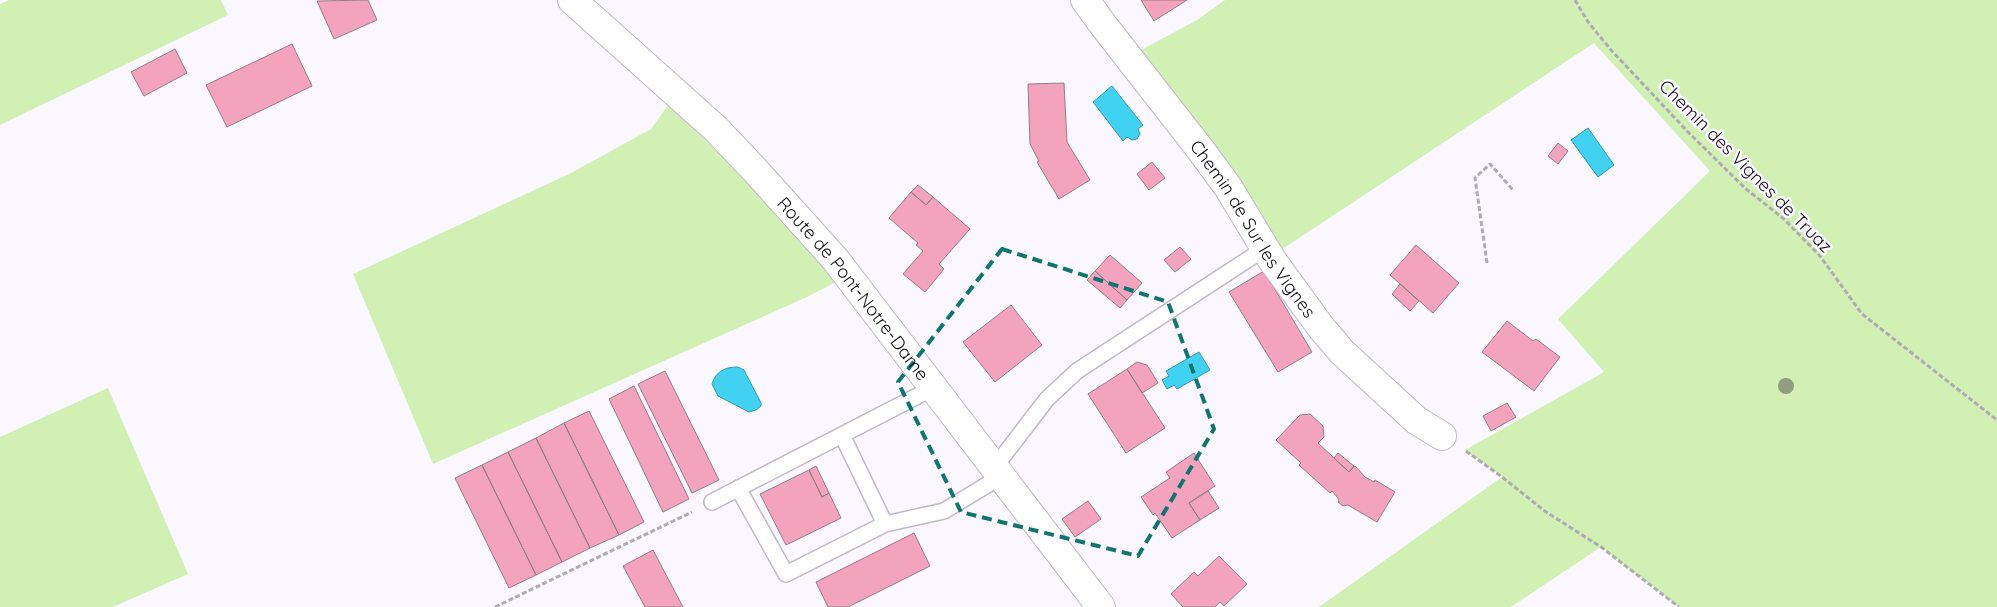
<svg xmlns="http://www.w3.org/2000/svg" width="1997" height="607" font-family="Quicksand,sans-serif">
  <rect width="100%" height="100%" fill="#fbf7fe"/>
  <path fill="#d3f0b4" d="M9 0H221L228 15 0 125V4Z
    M1225 0H1997V607H1679L1601 547 1511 607H1319L1502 477 1465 450 1604 372 1558 319 1710 171 1594 43 1278 252 1215 146 1139 51 1197 20Z
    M669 104 728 162 838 281 807 297 433 464 353 274 571 173 651 129Z
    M108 388 188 574 113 607H0V437Z"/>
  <path fill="#42d2f1" stroke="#3397ae" d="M1112 86 1143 125 1138 129 1140 134 1137 139 1132 140 1127 137 1123 141 1093 102Z
    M1588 128 1614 165 1598 177 1571 140Z
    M1199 352 1210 370 1177 389 1174 385 1167 389 1162 380 1169 376 1166 371Z
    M738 367 744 370 761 403V406L756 410 749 412 718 396 712 384C716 371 725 367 738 367Z"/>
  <path fill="#f4a3be" stroke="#927e84" d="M368 0 377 20 334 39 317 1Z
    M1141 0H1187L1154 21Z
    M292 44 312 86 227 127 206 85Z
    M175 49 187 73 144 96 131 72Z
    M1064 83 1067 142 1090 180 1059 199 1037 162 1039 161 1030 144 1028 84Z
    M1558 143 1568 151 1558 164 1548 156Z
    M1152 162 1165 178 1149 190 1137 174Z
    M918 185 933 197 926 205 911 192Z
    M911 192 926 205 933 197 970 229 939 264 944 269 925 292 903 274 923 251 916 245 918 243 889 218Z
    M1416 245 1459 283 1433 313 1390 275Z
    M1180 247 1191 259 1175 272 1164 260Z
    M1110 255 1142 283 1127 300 1095 271Z
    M1095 271 1127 300 1120 308 1087 280Z
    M1264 271 1312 352 1278 372 1229 292Z
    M1400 284 1419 301 1410 311 1392 294Z
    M1011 305 1042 345 995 382 963 342Z
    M1507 321 1533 341 1536 339 1560 357 1534 391 1482 352Z
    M1137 362 1147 365 1158 383 1142 393 1127 369Z
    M1127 369 1165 428 1126 453 1088 394Z
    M665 371 719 480 692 493 638 384Z
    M634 386 689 499 663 512 609 399Z
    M1507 403 1516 417 1491 431 1483 416Z
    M589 411 644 522 619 535 564 423Z
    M1310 414 1323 426 1324 437 1318 443 1334 458 1349 472 1355 466 1365 477 1374 482 1375 480 1395 492 1377 522 1348 505 1343 506 1339 503 1338 498 1332 491 1330 493 1299 465 1301 463 1276 440 1300 415Z
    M564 423 619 535 590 548 536 438Z
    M536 438 590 548 562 562 508 452Z
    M508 452 562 562 536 575 482 465Z
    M1194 453 1215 486 1189 503 1200 520 1172 538 1155 513 1153 515 1141 497 1170 478 1166 472Z
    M1338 453 1354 466 1349 472 1334 458Z
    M482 465 536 575 509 588 455 478Z
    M816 466 829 493 822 497 809 470Z
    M809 470 822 497 829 493 841 518 786 545 760 494Z
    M1208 491 1219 508 1200 520 1189 503Z
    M1088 501 1101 519 1075 537 1062 519Z
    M914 533 930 566 848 607H828L816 582Z
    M653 550 683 607H645L623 566Z
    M1219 556 1247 584 1224 606 1220 602 1215 607H1183L1171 594 1194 572 1198 576Z"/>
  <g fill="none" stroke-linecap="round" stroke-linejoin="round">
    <g stroke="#c2b8c9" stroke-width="18">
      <path id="service" d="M994 468 1047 399 1077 371 1264 249
        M738 488 786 574 885 524 842 435
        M712 502 933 388
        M885 524 944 511 1000 477"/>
    </g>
    <g stroke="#c2b8c9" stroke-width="30">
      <g id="minor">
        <path id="s1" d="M572 0 716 129 754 169 835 259 1101 607"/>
        <path id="s2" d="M1085 0 1104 26 1200 149 1228 187 1272 260 1320 326 1342 352 1416 420 1442 436"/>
      </g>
    </g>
    <path stroke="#aeabb1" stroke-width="3" stroke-dasharray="5 2.5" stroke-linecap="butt" d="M1575 0 1588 22 1611 50 1689 133 1746 189 1784 219 1820 256 1862 314 1997 420
      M1487 263 1475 178 1490 164 1513 190
      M1466 451 1502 477 1546 512 1601 547 1679 607
      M495 607 692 512"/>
    <use href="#service" stroke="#fff" stroke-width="15"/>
    <use href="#minor" stroke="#fff" stroke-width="28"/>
  </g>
  <circle fill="#919d7e" cx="1786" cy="386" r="8"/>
  <path fill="none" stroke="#0f766e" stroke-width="4" stroke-dasharray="10 6" stroke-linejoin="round" d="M1002 249 1168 302 1214 429 1138 556 961 512 898 382Z"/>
  <g text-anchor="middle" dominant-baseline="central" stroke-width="5" stroke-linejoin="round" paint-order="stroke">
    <g font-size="18" fill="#0f0c11" stroke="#fbf7fe">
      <text transform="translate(1746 166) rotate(45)">Chemin des Vignes de Truaz</text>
      <text stroke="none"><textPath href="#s2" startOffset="284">Chemin de Sur les Vignes</textPath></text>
      <text stroke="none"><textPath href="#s1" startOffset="404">Route de Pont-Notre-Dame</textPath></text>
    </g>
  </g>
</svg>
